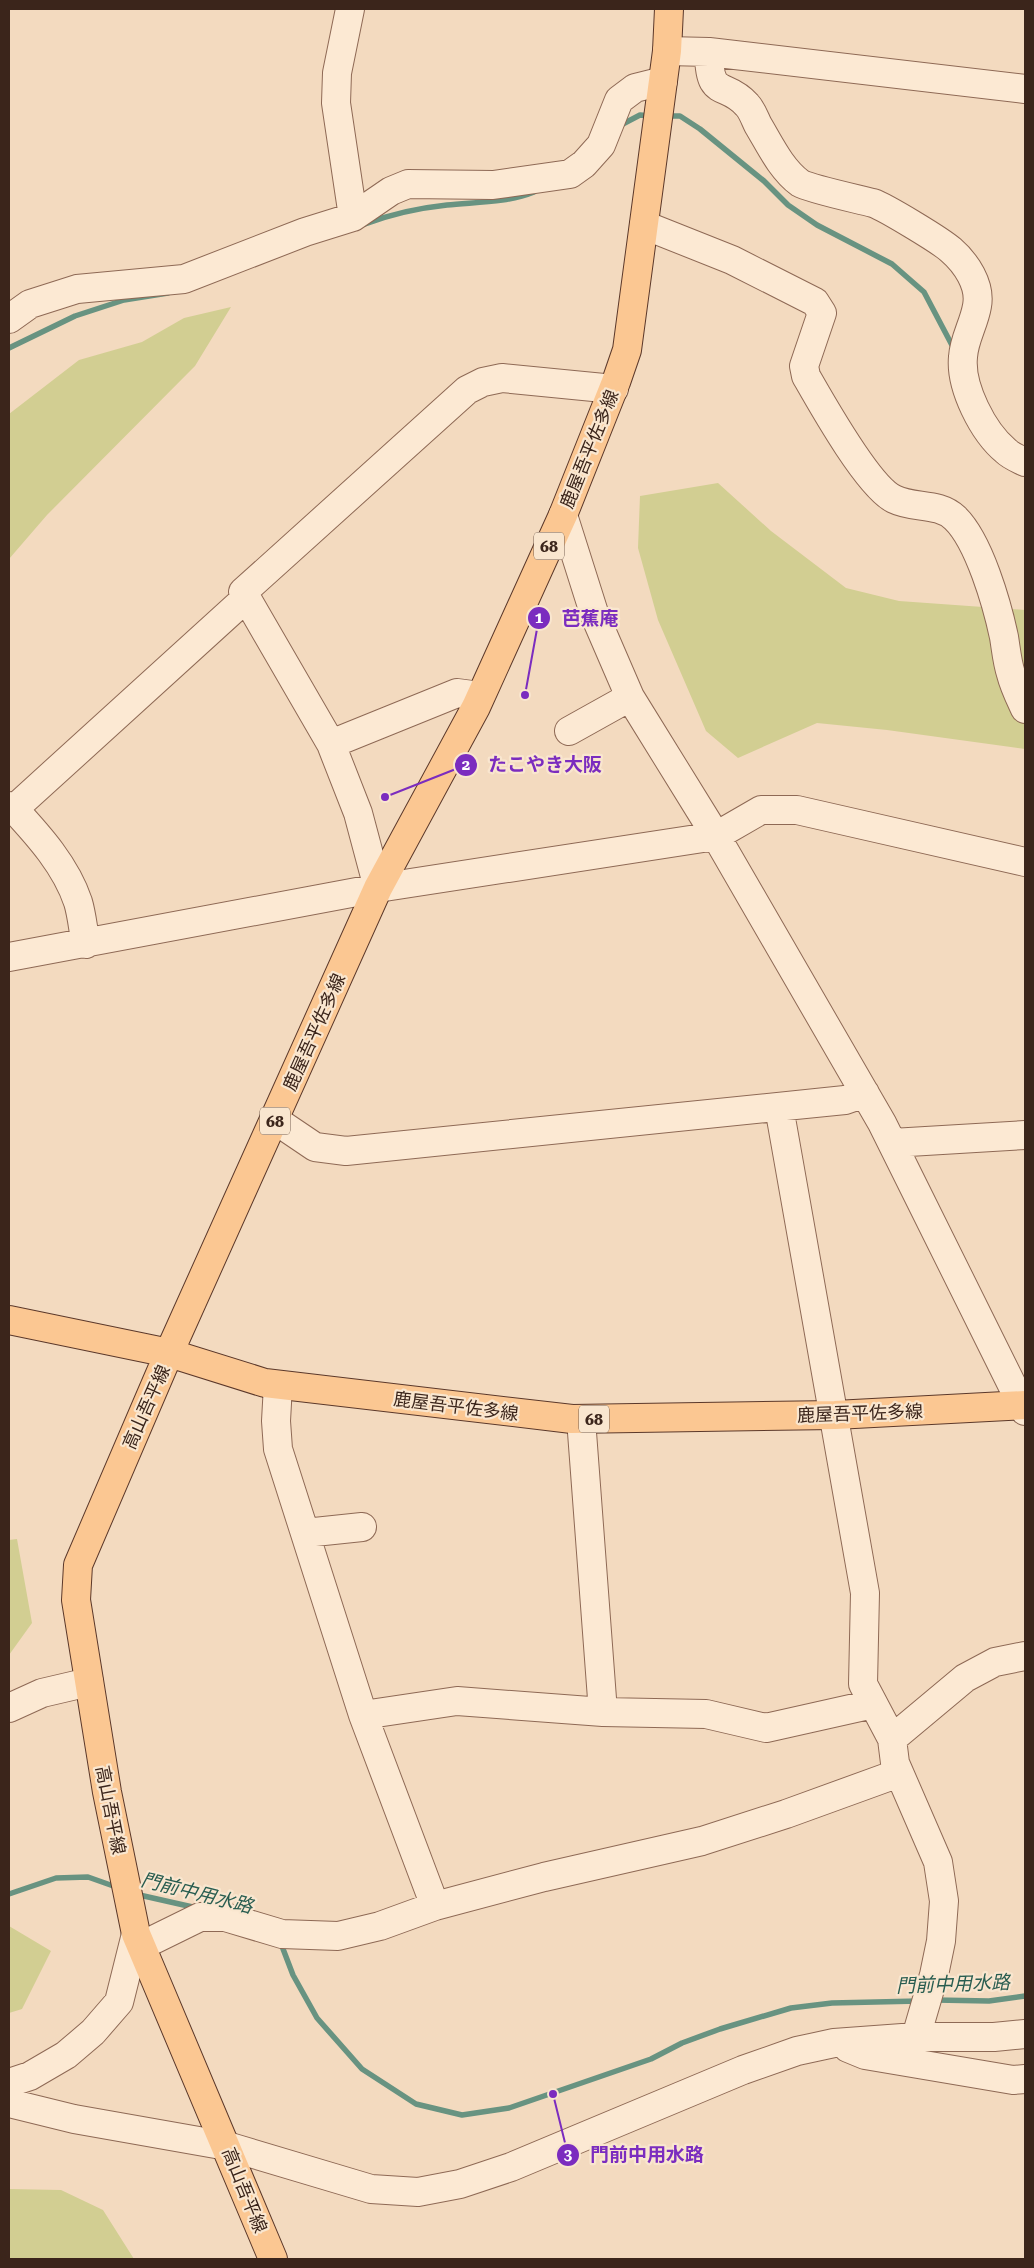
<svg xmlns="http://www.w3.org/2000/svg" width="1034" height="2268" font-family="'Roboto Serif','Noto Sans JP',serif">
  <rect width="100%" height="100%" fill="#f3dabf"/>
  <path fill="#d2ce92" d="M231 307 195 366 47 515 9 559V414L79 360 142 342 184 318Z
    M718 483 771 531 846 588 899 601 1025 610V749L887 730 817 723 738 758 706 731 658 620 638 548 640 496Z
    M17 1539 32 1623 9 1655V1540Z
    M9 1926 51 1951 22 2009 9 2013Z
    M9 2189 61 2190 103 2210 134 2259H9Z"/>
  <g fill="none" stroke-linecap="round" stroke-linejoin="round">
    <path stroke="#689381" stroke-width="5.5" d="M666 116H680L700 129 764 181 788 205 817 225 892 264 924 292 954 349
      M619 126 640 115 652 116
      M365 224C391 214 419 208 447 205 475 202 507 203 534 192
      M9 348 75 316 124 300 168 293
      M9 1894 56 1878 88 1877 119 1888
      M135 1894 197 1908
      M280 1941 293 1975 317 2018 362 2069 416 2104 462 2115 509 2108 651 2059 682 2043 720 2029 791 2008 832 2003 919 2001
      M935 2000 989 2001 1025 1996"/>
    <g stroke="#8e6955" stroke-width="30">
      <path id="minor" d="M350 9 337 73 336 103 353 217
        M667 51 709 52 1025 89
        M709 52C709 101 725 80 747 105 752 110 755 119 758 125 770 145 781 169 800 183 810 189 858 199 873 203 885 207 941 241 951 250 966 263 981 285 977 306 974 324 964 339 963 357 960 387 983 432 1006 451 1011 456 1019 459 1025 462
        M644 225 732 260 815 302 822 313 804 366 806 376C822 404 868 486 894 499 914 509 938 502 955 518 979 541 997 604 1004 637 1006 649 1007 662 1011 674 1014 686 1020 698 1025 709
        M9 319 30 304 77 289 184 279 305 232 353 217 391 191 408 184 493 185 570 174 584 164 601 145 619 100 635 88 663 81
        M563 515 595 616 630 697 716 836 882 1123 1025 1411
        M569 731 630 697
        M331 744 457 693 480 696
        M9 806 14 809C39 836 66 866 78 902 82 915 83 930 86 944
        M14 809 246 598
        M378 888 358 813 331 744 243 592 467 390 483 382 502 378 614 389
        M9 957 378 888 716 836 761 810H797L1025 862
        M779 1107 865 1593 863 1684 892 1739 895 1763 938 1862 944 1901 941 1941 934 1975 916 2037
        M275 1120 315 1147 346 1151 845 1100 865 1093
        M892 1143 1025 1135
        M278 1385 276 1421 278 1449 363 1715 435 1906 544 1877 702 1841 786 1814 899 1773
        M581 1419 603 1712 706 1714 766 1728 873 1704
        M305 1533 362 1527
        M9 1708 42 1693 89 1682
        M363 1715 457 1701 603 1712
        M892 1739 965 1678 995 1662 1025 1656
        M141 1946 200 1917H225L282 1934 338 1936 380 1926 435 1906
        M848 2048 865 2055 1013 2080 1025 2079
        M9 2083 30 2076 66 2055 93 2032 119 2002 136 1934
        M9 2103 74 2119 227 2146 371 2189 418 2192 460 2184 511 2167 743 2070 797 2051 834 2043 916 2037H994L1025 2034"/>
    </g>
    <g stroke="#5b382a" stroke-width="30">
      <path id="major" d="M9 1320 169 1353 265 1383 572 1419 835 1415 1025 1405
        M273 2259 136 1934 107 1792 76 1600 78 1565 169 1353 378 888 476 707 563 515 616 382 627 350 667 51 669 9"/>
    </g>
    <use href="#minor" stroke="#fce9d3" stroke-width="28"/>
    <use href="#major" stroke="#fbc792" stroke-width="28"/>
  </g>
  <g text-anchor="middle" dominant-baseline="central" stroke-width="4.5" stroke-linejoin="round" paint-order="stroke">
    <g fill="#f9e6cf" stroke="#745f51" stroke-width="1">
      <rect x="534" y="532.5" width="30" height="27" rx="4"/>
      <rect x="260" y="1107.5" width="30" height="27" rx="4"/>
      <rect x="579" y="1405.5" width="30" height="27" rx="4"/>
    </g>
    <g font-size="16" font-weight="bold" fill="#3b251b">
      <text x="549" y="546">68</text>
      <text x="275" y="1121">68</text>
      <text x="594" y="1419">68</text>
    </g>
    <g font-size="18" fill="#3b251b" stroke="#f9e6cf">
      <text transform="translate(589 449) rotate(-68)">鹿屋吾平佐多線</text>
      <text transform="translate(314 1032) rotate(-66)">鹿屋吾平佐多線</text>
      <text transform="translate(456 1406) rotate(7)">鹿屋吾平佐多線</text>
      <text transform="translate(146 1407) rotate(-66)">高山吾平線</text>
      <text transform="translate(860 1413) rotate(-2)">鹿屋吾平佐多線</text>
      <text transform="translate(111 1810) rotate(79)">高山吾平線</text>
      <text transform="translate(245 2190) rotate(68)">高山吾平線</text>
    </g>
    <g font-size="19" font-style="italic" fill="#295d50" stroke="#f9e6cf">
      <text transform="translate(197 1893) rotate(14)">門前中用水路</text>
      <text transform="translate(953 1984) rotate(-2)">門前中用水路</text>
    </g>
  </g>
  <path fill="none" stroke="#7b2cbf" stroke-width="2" d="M525 695L539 618M385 797L466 765M553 2094L568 2155"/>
  <g fill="#7b2cbf" stroke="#f9e6cf" stroke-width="2">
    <circle cx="525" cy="695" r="5"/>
    <circle cx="385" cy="797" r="5"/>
    <circle cx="553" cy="2094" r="5"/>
    <circle cx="539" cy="618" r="12"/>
    <circle cx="466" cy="765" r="12"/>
    <circle cx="568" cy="2155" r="12"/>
  </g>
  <g font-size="15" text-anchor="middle" font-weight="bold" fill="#fff">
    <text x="539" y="623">1</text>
    <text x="466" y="770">2</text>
    <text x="568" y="2160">3</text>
  </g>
  <g font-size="19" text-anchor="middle" font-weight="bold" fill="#7b2cbf" stroke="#f9e6cf" stroke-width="4.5" stroke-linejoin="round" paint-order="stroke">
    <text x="590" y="625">芭蕉庵</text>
    <text x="545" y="771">たこやき大阪</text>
    <text x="647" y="2161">門前中用水路</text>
  </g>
  <rect width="1034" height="2268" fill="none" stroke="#3b251b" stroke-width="20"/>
</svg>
